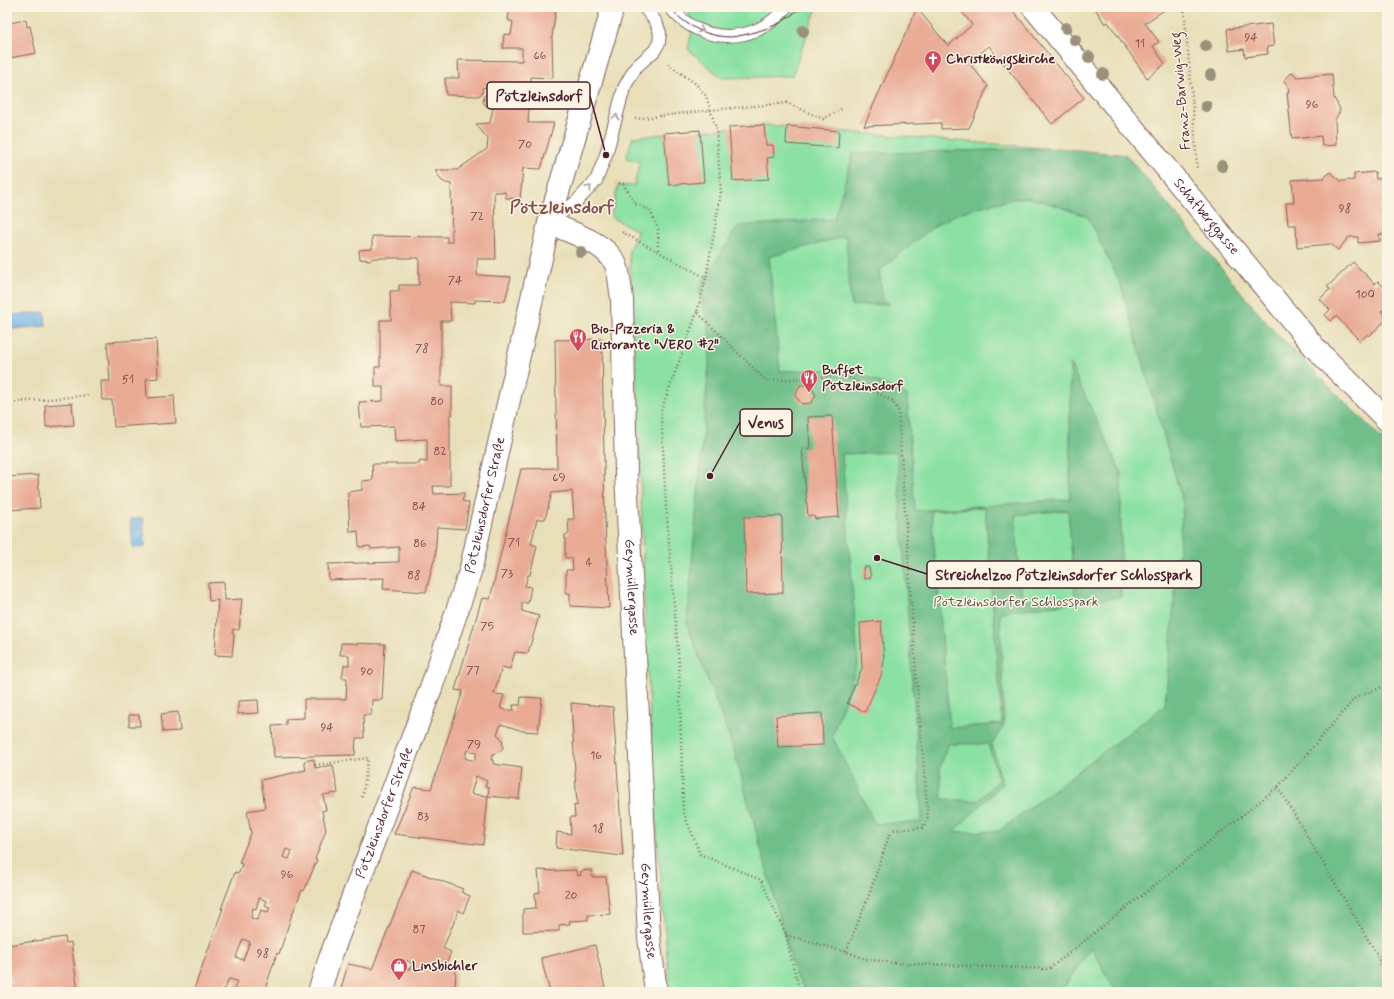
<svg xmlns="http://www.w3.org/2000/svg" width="1394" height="999" font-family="Mynerve,sans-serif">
  <rect width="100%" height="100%" fill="#fcf5e5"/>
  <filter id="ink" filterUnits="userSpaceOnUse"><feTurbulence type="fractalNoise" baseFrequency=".025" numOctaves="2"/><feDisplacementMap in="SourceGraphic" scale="8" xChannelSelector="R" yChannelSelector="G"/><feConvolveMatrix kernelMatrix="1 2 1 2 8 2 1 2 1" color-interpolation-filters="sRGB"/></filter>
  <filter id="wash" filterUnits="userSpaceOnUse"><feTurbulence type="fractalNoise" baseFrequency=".012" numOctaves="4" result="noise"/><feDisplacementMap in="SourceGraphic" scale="16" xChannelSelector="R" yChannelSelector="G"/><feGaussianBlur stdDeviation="0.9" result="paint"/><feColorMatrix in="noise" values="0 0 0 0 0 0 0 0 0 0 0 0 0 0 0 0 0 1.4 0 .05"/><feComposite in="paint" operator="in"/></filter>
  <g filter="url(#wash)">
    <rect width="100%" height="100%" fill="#e8dfb9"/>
    <path fill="#8be1a4" stroke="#6a8068" d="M688 7H817L792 76 722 78 688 49 692 31Z
      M764 125 1126 155 1272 329 1387 444V992H670L655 811 645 621 638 410 629 250 638 231 611 217 618 185 624 186 634 185 640 162 626 158 633 137Z"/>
    <path fill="#70bf8a" stroke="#5d6f5a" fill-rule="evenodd" d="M1057 148 1126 155 1272 329 1387 444V992H1116L1091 947 1061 992H806L795 974 734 750 687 624 711 339 699 288 738 226 834 219 853 154ZM1025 197 1052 204 1088 217 1121 285 1183 503 1165 705 999 831 953 832 1002 785 992 744 1004 725 1000 612 1121 597V472L1070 364V499L915 511 907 395 850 369 780 371 769 257 846 236 851 306 890 304 883 299 879 271C897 257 914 241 932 228 958 209 994 203 1025 197ZM897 452 922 822 875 824 832 736 858 662 842 454ZM985 507 1002 724 950 728 931 511ZM1068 510 1075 597 1022 601 1015 515ZM948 744H988L999 780 978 801 942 799 940 768Z"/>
    <path fill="#6eb2e4" stroke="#5c6888" d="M45 312 46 326 11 329 9 315Z
      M143 518 145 547 133 548 130 519Z"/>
    <g id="blocks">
      <path fill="#e9ab94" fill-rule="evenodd" d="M510 7H556L552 37 553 78 531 77V93H540L539 108 529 107 528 123H554L541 169 523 168 520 199 506 198 505 192H494L496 259H477V275L511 277 505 301 475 300V303L450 302 451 321H441V386H452V415H450V486H433L434 494 465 493 462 501 469 503 465 529 437 527 435 560H434L426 592 383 589 384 578 329 580 328 564 399 562V547L371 549 370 546 359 547 358 531 350 532 348 492 362 490V481L373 480 372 464H419L420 461 427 462V439L395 441 394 426 361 427 359 402 383 401V387H375V367H380V320H391L390 291H399V285H419V258H374L370 260 360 259 359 250 372 249V236L447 237V242H452L451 184 446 183 441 180 435 170H457L487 149 488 139 476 124 490 123 493 108 487 107 483 102 484 96 488 94V87L482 88 483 92 479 96 446 95 445 78H459L458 60 522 61V48H503L504 34 511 35 513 22 508 20Z
        M958 7H1010L1084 98 1052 124 989 46 969 63 988 86 969 128 941 129V123L864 126 917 8 948 46 972 25Z
        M1094 7H1169L1145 23 1159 42 1153 46 1165 64 1147 78 1108 22 1105 24Z
        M26 20 27 27 30 26 36 53 10 58 7 39V30L10 29 9 23Z
        M1271 24 1274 46 1267 47 1268 54 1245 57 1244 49 1229 51 1227 29Z
        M1292 72 1297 77 1332 74 1334 98 1340 109 1339 113 1335 120 1336 145 1322 146 1321 136 1292 139 1287 93H1289L1288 86 1284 81Z
        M764 125 766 145H773L774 157 767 158 769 179 733 181 729 127Z
        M787 126 839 131 838 148 786 144Z
        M700 130 704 182 669 185 664 133Z
        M1330 172 1341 181 1354 180V174L1375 172 1376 179 1387 178V234H1379L1380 241 1358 243V237H1349L1338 250 1331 244 1297 247 1296 225H1288L1286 203H1294L1292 180 1324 178Z
        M1353 262 1375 284 1378 281 1387 290 1383 295 1387 297V310L1381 311 1387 319 1369 336 1368 334 1360 341 1336 316 1331 321 1325 315 1330 310 1320 299 1330 289 1327 287Z
        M7 298H8L10 325H7Z
        M156 339 158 378 146 379 147 398 174 396 176 423 114 427 112 400H102L101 381H110L107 342Z
        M602 339 605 522 609 608 570 606V593H566V570H573L572 558H565V535L569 534 568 519H574L572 491 552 493 545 519H537L531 544 537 546 530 575H528L525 586 531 587 528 603H522V611L539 616 528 653 515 652 510 669 502 667 494 694 504 695 500 708 505 710H514L513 705H520L521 697 542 698 538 732 523 731 501 724 497 734 502 739 503 747 501 751 493 754 491 760H493V764L522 768 519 799 488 796 489 787 485 786 487 781 476 776 471 794 488 796 483 845 394 834 414 787 431 789 463 691 455 690 482 598 490 599 521 469 557 468 555 340ZM467 750 477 753 474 761 465 758Z
        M800 385H810L816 395 811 403 802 404 795 396Z
        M72 403 74 425 46 427 45 405Z
        M832 416 839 517 815 519 814 516H808L802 449 810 448 808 417Z
        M38 475 40 508 7 510V477Z
        M782 516 783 593 746 594 744 517Z
        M863 567H869L871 578 864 579Z
        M224 582 225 600 242 599 239 630 233 629 232 633 234 635 232 656 215 655 218 600 209 601 208 583Z
        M881 621 884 661 881 676 865 712 847 703 862 668 860 623Z
        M341 643 385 644 382 700H372L371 715H363L364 738H356L355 755 274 757 272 726 286 725V719L304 718V699H346L347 678H342L344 665H349V655H340Z
        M258 700 259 713 238 714V701Z
        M571 703 613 707 623 856 556 848 557 832 571 834 570 817H575L574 805 577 806Z
        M178 712 180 731 163 732 161 714Z
        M822 713 823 745 778 747 776 716Z
        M129 715H139L140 726H129Z
        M314 759 315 768 333 765 338 793 323 795 326 810 322 811 326 830 315 859 317 860 304 891 302 890 291 917 279 954 277 953 264 992H233L237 981 229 979 223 992H193L223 908 221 909 235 872 239 873 242 864 239 863 251 833 247 811 265 808 261 780 306 770 304 761ZM286 849 292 851 289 859 283 857ZM259 898 267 901 265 905 270 907 268 912 261 910 257 920 251 918 253 908 256 909ZM243 939 250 942 243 960 236 957Z
        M412 870 463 889 461 892 470 896 463 913 459 910 443 948 451 952 445 967 456 966 455 992H340L348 964 372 969ZM403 959 412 963 410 969H400Z
        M538 870 555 871 576 870 577 875 580 876 581 871 591 870 592 877H606L610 914 588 915V920L569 921 570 924 559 925V931L523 932V909L536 908 535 893 540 892Z
        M65 937 66 943 71 942 78 992H7V983L12 982 11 975 7 976V945Z
        M595 945 606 992H550L541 958Z"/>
    </g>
  </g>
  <g filter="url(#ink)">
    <use href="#blocks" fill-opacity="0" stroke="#81625d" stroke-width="1"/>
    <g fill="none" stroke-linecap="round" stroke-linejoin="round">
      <g stroke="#81625d" stroke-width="14">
        <path id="service" d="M670 7C700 46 757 45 786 7
          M552 220 576 202 596 181 606 155 624 88 630 77 636 67 654 51 659 43 660 33 656 22 644 7"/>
      </g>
      <g stroke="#81625d" stroke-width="24">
        <g id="minor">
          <path id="s1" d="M1033 7 1315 348 1387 420"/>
          <path id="s2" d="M549 223C570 232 607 243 616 265 620 276 620 288 622 299L626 474 649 937 656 992"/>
        </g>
      </g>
      <g stroke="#81625d" stroke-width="24">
        <g id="tertiary">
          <path id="s3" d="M319 992 330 958 431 688 470 572 549 223 613 7"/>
        </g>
      </g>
      <path stroke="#81625d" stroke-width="2.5" stroke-dasharray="1 3" stroke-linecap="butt" d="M1184 7 1193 108 1197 168
        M668 64 696 84 706 96 716 128 721 192 706 278 697 312 766 381 845 375 892 401 898 410 918 700 928 817 923 828 891 830 868 898 846 952
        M635 119 711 110 787 103 823 119 843 108
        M615 182 623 184 636 204 650 210 658 229V251
        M622 232 706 278
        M697 312 661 411 666 506 679 664 683 811 700 854 761 880 786 935 795 974 801 992
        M7 403 90 395
        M315 765 368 758 362 800
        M1278 787 1375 951 1387 978
        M786 935 846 952 866 959 894 963 1049 969 1278 787 1355 698 1387 685"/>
      <use href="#service" stroke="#fff" stroke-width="12"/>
      <use href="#minor" stroke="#fff" stroke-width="22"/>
      <use href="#tertiary" stroke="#fff" stroke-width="22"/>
      <path stroke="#4a1f2b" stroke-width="1" d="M670 7C684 26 708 37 731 37 740 36 748 34 755 32 773 27 788 21 800 7"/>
    </g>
    <g fill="#9a907b">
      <circle cx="1066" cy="28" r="6"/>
      <circle cx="803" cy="31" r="6"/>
      <circle cx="1075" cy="40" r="6"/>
      <circle cx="1206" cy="46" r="6"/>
      <circle cx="1089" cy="57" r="6"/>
      <circle cx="1103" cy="74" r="6"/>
      <circle cx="1211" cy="75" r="6"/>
      <circle cx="1206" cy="106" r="6"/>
      <circle cx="1222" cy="166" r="6"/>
      <circle cx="581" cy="252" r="6"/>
    </g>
    <defs><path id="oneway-chevron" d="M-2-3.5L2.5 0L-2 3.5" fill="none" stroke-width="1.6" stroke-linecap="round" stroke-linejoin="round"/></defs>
    <g stroke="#ae9aa0">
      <use href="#oneway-chevron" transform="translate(701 30) rotate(23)"/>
      <use href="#oneway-chevron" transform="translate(616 117) rotate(-75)"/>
      <use href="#oneway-chevron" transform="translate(589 188) rotate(-48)"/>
    </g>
  </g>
  <defs>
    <g id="church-pin" transform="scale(0.9)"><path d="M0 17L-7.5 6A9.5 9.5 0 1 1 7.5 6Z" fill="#d1495b" stroke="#fcf5e5"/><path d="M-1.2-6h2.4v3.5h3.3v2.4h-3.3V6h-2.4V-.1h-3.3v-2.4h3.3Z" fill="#fff"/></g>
    <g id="restaurant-pin" transform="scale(0.9)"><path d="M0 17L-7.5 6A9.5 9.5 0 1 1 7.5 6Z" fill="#d1495b" stroke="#fcf5e5"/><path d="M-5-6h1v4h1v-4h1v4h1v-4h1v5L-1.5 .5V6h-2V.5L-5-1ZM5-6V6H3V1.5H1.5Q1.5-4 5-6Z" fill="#fff"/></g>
    <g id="shop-pin" transform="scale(0.9)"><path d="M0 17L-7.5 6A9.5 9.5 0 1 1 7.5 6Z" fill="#d1495b" stroke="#fcf5e5"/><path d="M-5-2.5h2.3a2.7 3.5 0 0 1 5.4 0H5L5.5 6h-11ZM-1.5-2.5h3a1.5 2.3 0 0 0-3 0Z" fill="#fff"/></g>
  </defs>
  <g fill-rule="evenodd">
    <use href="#church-pin" x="933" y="59"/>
    <use href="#restaurant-pin" x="578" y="337"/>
    <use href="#restaurant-pin" x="809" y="378"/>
    <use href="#shop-pin" x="399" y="966"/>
  </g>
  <g text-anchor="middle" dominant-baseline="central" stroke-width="3" stroke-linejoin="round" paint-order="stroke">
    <g font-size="12" fill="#724245">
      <text x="1251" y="38">94</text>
      <text x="1140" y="44">11</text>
      <text x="540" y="56">66</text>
      <text x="1312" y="105">96</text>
      <text x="525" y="145">70</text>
      <text x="1345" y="209">98</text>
      <text x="477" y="217">72</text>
      <text x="455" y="281">74</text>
      <text x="1365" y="295">100</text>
      <text x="422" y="349">78</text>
      <text x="128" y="380">51</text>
      <text x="437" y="402">80</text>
      <text x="440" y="452">82</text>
      <text x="559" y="478">69</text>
      <text x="419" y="507">84</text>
      <text x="514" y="543">71</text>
      <text x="420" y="544">86</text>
      <text x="589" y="563">4</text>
      <text x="507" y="574">73</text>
      <text x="414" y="576">88</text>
      <text x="487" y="627">75</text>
      <text x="473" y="671">77</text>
      <text x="367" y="672">90</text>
      <text x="327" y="728">94</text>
      <text x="474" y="745">79</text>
      <text x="596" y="756">16</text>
      <text x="423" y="817">83</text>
      <text x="598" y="829">18</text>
      <text x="287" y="875">96</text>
      <text x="571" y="896">20</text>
      <text x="419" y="930">87</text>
      <text x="263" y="954">98</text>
    </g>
    <g font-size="14" font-weight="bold" fill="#4a1f2b" stroke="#fcf5e5" text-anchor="start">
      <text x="946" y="59">Christkönigskirche</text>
      <text x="591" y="329">Bio-Pizzeria &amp;<tspan x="591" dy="16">Ristorante "VERO #2"</tspan></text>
      <text x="822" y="370">Buffet<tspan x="822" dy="16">Pötzleinsdorf</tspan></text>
      <text x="412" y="966">Linsbichler</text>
    </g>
    <g font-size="14" fill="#4a1f2b" stroke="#fcf5e5">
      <text transform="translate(1181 91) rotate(-95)">Franz-Barwig-Weg</text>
      <text stroke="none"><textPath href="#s1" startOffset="272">Schafberggasse</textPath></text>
      <text stroke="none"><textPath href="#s3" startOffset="515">Pötzleinsdorfer Straße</textPath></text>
      <text stroke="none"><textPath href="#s2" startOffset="404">Geymüllergasse</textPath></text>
      <text stroke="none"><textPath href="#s3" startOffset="191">Pötzleinsdorfer Straße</textPath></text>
      <text stroke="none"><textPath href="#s2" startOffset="728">Geymüllergasse</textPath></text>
    </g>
    <g font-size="14" fill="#5a5049" stroke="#fcf5e5">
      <text x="1016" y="602">Pötzleinsdorfer Schlosspark</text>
    </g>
    <g font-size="18" font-weight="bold" fill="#825050" stroke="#fcf5e5">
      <text x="562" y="208">Pötzleinsdorf</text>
    </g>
  </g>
  <path fill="none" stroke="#4a1f2b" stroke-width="1.5" d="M606 155L590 96M710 476L740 422M877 558L927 574"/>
  <g fill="#4a1f2b" stroke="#fcf5e5" stroke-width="1.5">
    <circle cx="606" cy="155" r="4"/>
    <circle cx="710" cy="476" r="4"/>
    <circle cx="877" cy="558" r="4"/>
  </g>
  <g fill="#fcf5e5" stroke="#4a1f2b" stroke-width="1.5">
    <rect x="487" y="82" width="103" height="27" rx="4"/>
    <rect x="740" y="409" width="52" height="27" rx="4"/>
    <rect x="927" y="561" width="274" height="27" rx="4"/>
  </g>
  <g font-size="15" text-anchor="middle" font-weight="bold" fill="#4a1f2b">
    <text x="539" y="101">Pötzleinsdorf</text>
    <text x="766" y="428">Venus</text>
    <text x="1064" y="580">Streichelzoo Pötzleinsdorfer Schlosspark</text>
  </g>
  <rect width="1394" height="999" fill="none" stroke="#fcf5e5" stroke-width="24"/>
</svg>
